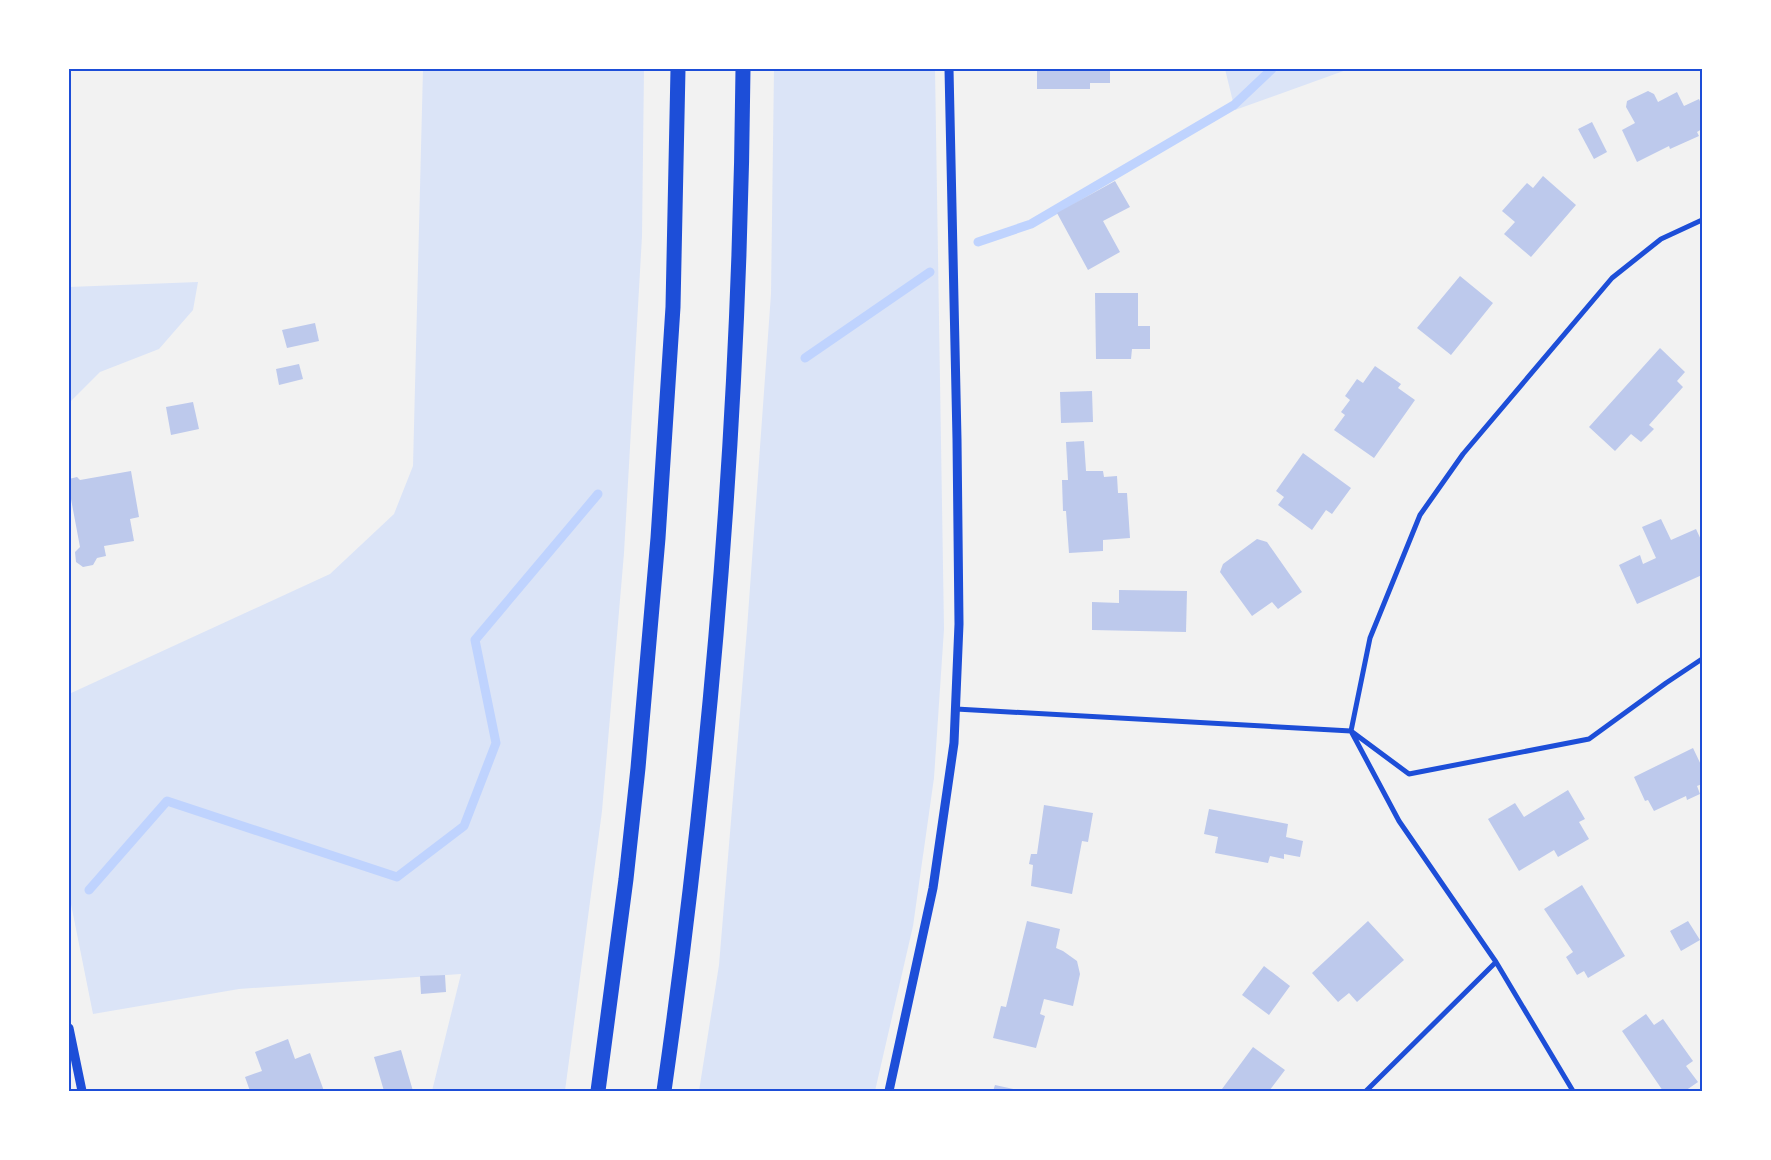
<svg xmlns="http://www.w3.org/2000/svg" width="1771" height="1160" font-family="Barlow,sans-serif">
  <rect width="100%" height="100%" fill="#f2f2f2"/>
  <path fill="#dbe4f7" d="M423 69H644L642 236 624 553 602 811 565 1091H432L461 974 239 989 93 1014 69 894V694L330 574 394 514 413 466Z
    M774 69H935L944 629 934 778 913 926 875 1091H699L719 965 747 629 771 294Z
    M1225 69H1349L1235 110Z
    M198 282 193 310 159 349 100 372 69 403V287Z"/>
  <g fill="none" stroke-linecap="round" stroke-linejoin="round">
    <path stroke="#bfd3fe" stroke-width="9" d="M978 242 1031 224 1234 105 1272 69
      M805 358 930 272
      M89 890 167 801 397 877 464 826 496 743 475 640 598 494"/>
  </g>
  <path fill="#bdc9ec" d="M1037 69H1110V83H1090V89H1037Z
    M1648 91 1654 94 1658 102 1677 92 1684 106 1699 99 1702 106V129L1697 132 1699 136 1670 149 1669 146 1637 162 1622 130 1635 123 1626 107 1627 101Z
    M1592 122 1607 152 1594 159 1578 129Z
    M1543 176 1576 205 1531 257 1504 234 1515 222 1502 211 1527 183 1533 188Z
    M1115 181 1130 207 1103 221 1120 252 1088 270 1057 213Z
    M1460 276 1493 303 1451 355 1417 328Z
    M1095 293H1138V326H1150V349H1132L1131 359H1096Z
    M315 323 319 341 287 348 282 330Z
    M1660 348 1685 372 1677 381 1683 387 1649 425 1654 429 1641 442 1631 434 1615 451 1589 427Z
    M299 364 303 379 279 385 276 369Z
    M1375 366 1401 384 1398 388 1415 400 1374 458 1334 430 1345 415 1341 412 1350 400 1345 396 1357 379 1363 383Z
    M1092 391 1093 422 1061 423 1060 392Z
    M193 402 199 429 171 435 166 407Z
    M1084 441 1086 471H1103L1104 477 1117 476 1118 493H1127L1130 538 1103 540V551L1069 553 1066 511H1063L1062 480H1068L1066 442Z
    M1303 453 1351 488 1332 514 1326 510 1312 530 1278 505 1284 497 1276 491Z
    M131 471 139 517 130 519 134 541 104 546 106 556 97 558 93 565 83 567 76 562 75 552 80 547 71 499 69 497V479L77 477 80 480Z
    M1661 519 1671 540 1696 529 1702 542V575L1637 604 1619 565 1640 555 1643 564 1656 558 1642 527Z
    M1257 539 1267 542 1302 592 1278 609 1272 602 1252 616 1220 572 1223 564Z
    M1119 590 1187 591 1186 632 1092 630V602L1119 603Z
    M1693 748 1702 767V784L1697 786 1700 794 1687 800 1686 796 1654 811 1648 800 1645 801 1634 777Z
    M1568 790 1585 819 1579 822 1589 839 1558 857 1554 850 1519 871 1488 819 1515 803 1524 817Z
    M1044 805 1093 813 1088 842 1082 841 1072 894 1031 886 1033 865 1029 864 1031 854H1037Z
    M1209 809 1288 824 1286 837 1303 841 1300 857 1284 854V859L1270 856 1268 863 1215 853 1218 837 1204 834Z
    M1582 885 1625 956 1588 978 1584 971 1577 975 1566 957 1573 952 1544 909Z
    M1027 921 1060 929 1056 948 1063 951 1077 961 1080 974 1073 1006 1044 999 1040 1014 1045 1016 1036 1048 993 1038 1001 1006 1006 1007Z
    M1368 921 1404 960 1357 1002 1349 993 1338 1002 1312 973Z
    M1688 921 1700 940 1681 951 1670 931Z
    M1264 966 1290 986 1269 1015 1242 995Z
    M445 975 446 992 421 994 420 976Z
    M1646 1014 1654 1025 1663 1019 1693 1061 1686 1066 1698 1082 1685 1091H1663L1622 1031Z
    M288 1039 295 1059 310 1053 324 1091H250L245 1077 262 1071 255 1052Z
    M1253 1047 1285 1070 1269 1091H1225L1222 1089Z
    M401 1050 413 1091H384L374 1057Z
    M995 1085 1018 1090V1091H993Z"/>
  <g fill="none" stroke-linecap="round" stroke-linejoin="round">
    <path stroke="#1d4ed8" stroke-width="5" d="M956 709 1351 731 1409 774 1589 739 1666 683 1702 659
      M1366 1091 1496 962
      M1573 1091 1496 962 1399 821 1351 731 1370 638 1420 515 1463 454 1612 278 1661 239 1702 220"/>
    <path stroke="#1d4ed8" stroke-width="9" d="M69 1028 82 1091
      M889 1091 933 888 954 743 959 624 957 439 949 69"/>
    <path stroke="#1d4ed8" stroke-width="15" d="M598 1091 626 879 638 768 658 538 673 307 678 69
      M664 1091C712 753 740 411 743 69"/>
  </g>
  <rect width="1771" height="1160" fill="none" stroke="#ffffff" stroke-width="140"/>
  <rect x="70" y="70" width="1631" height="1020" fill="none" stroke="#1d4ed8" stroke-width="2"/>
</svg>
